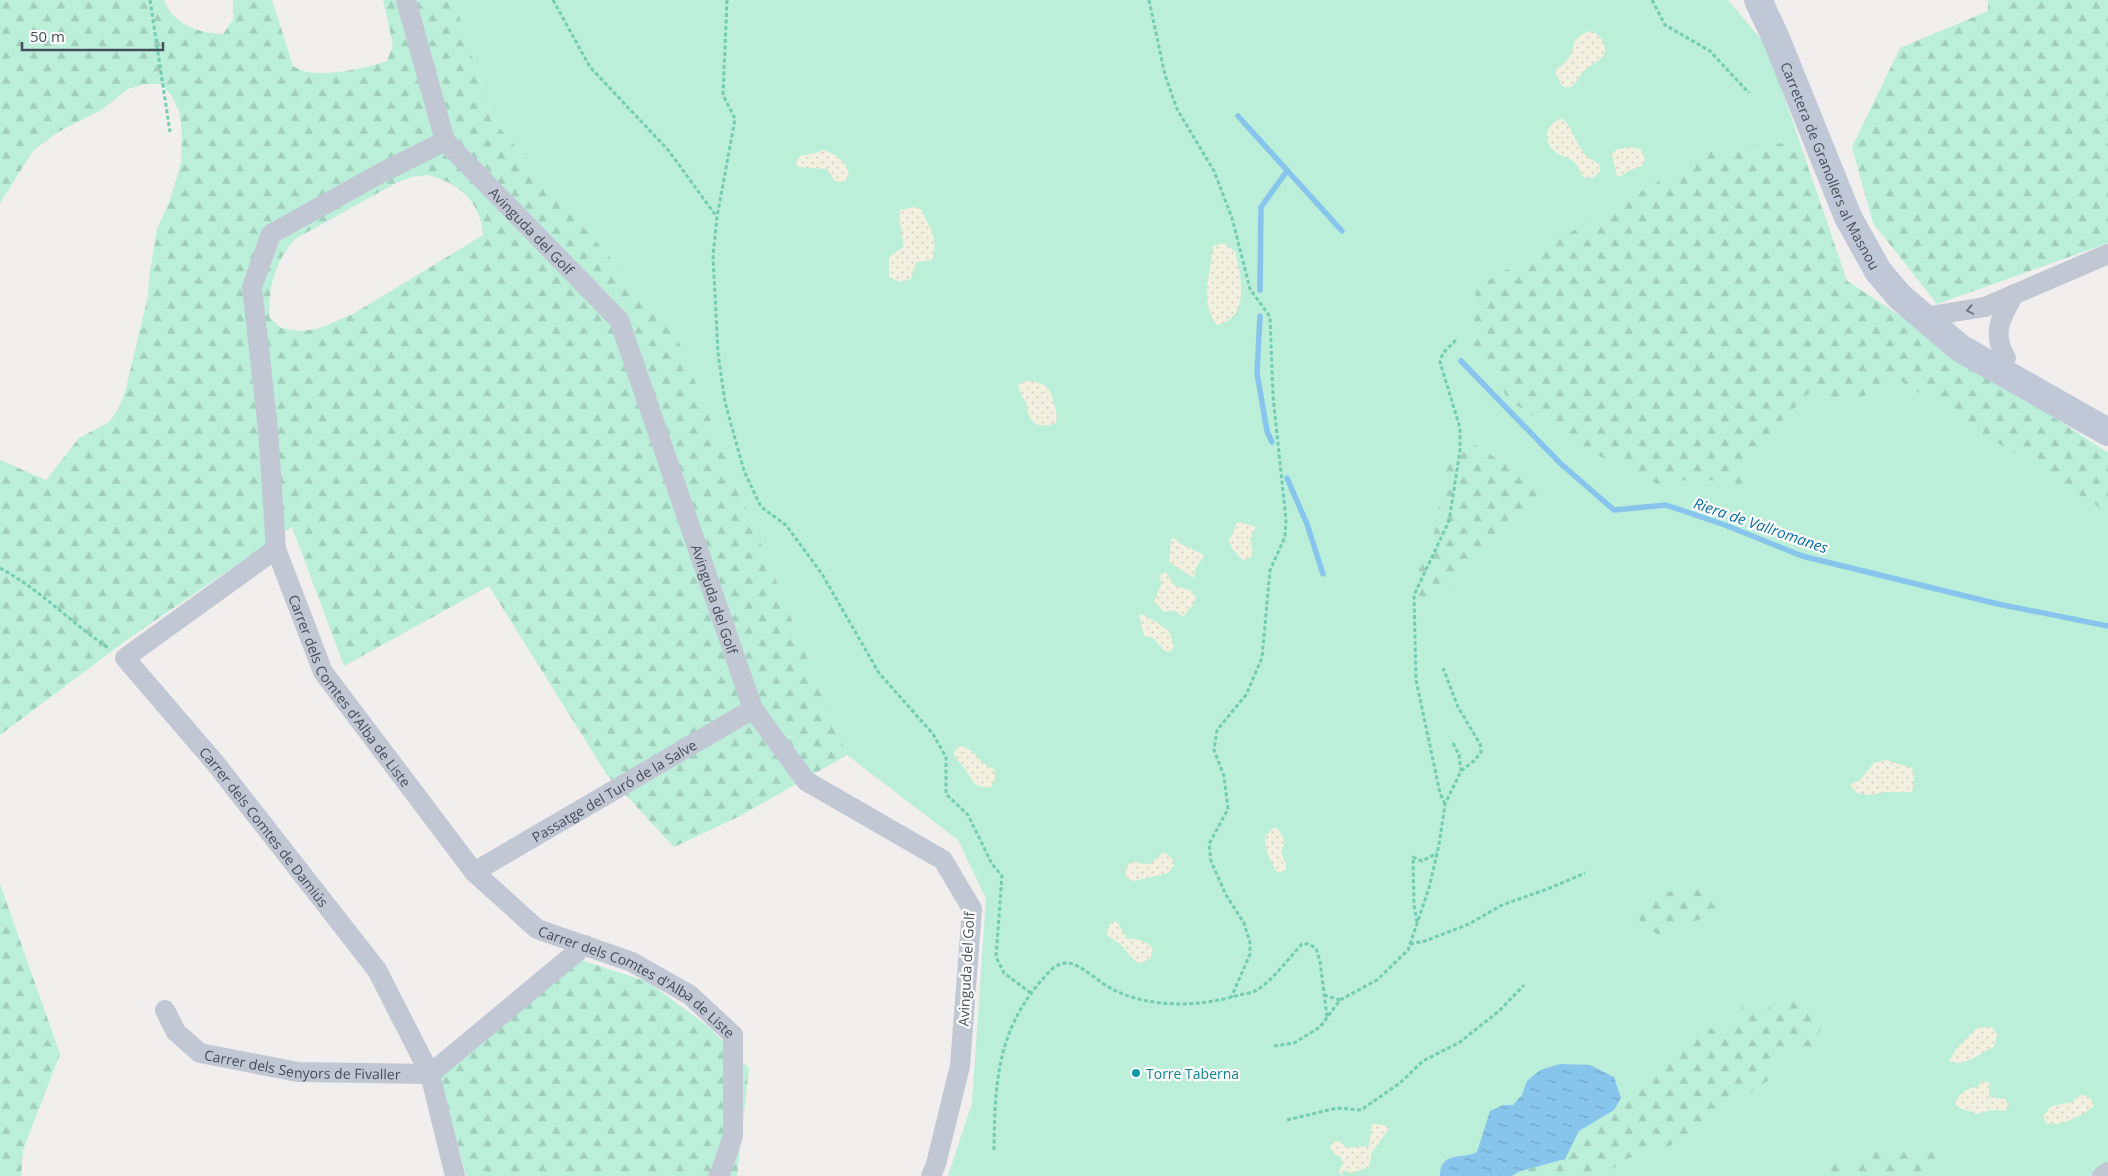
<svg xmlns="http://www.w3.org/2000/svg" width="2108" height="1176" font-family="'Open Sans',sans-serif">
  <defs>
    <pattern id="forest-firs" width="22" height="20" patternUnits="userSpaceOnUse" patternTransform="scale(1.25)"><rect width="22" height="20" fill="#bbefd9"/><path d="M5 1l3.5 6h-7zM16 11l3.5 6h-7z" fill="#a2cfbc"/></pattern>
    <pattern id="sand-dots" width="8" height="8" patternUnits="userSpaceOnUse" patternTransform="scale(1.25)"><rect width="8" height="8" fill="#f2f0de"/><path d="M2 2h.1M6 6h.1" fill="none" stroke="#d1cfc1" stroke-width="1.8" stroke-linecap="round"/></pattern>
    <pattern id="water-ripples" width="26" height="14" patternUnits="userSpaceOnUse" patternTransform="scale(1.25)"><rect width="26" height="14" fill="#88c5ec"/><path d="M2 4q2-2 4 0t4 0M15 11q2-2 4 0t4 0" fill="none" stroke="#71a2c2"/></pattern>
  </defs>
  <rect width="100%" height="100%" fill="#f1eeee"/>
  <path fill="#bbefd9" d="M454 0H1728L1767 46 1847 281 2108 453V1167L2095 1176H948L972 1103 986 899 958 840 847 755 676 336 492 119Z"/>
  <path fill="url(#forest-firs)" fill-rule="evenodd" d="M0 0H164C173 25 199 33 223 34L233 20V0H272L293 66C297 68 303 71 308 72 328 76 368 68 387 61L393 45 383 0H454L492 119 676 335 847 755 740 816 674 847 607 775 489 586 344 666 292 527 128 639 0 735V460L46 480 79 438 109 422 119 408 125 392 148 296 149 278 157 229 170 200 181 163 182 130 179 111 172 96 161 84H145L128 89 103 109 60 131 46 141 33 151 0 203ZM429 175C461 185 480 201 483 235L353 314 317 329 299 331 281 328 270 318C267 289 276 260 295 239L396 183 412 177Z
    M1988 0H2108V243L1937 304 1873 223 1852 147 1900 48 1988 11Z
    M1799 142 1847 281 2108 453V513L1899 380 1851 402 1810 392 1760 443 1741 485 1696 478 1659 485 1585 449 1510 401 1473 349 1476 287 1715 149Z
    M1474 444 1558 497 1511 514 1497 537 1442 598 1423 603 1412 587 1438 522 1442 457Z
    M1700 883 1713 892 1716 913 1659 936 1639 920 1646 898Z
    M0 884 60 1054 23 1150 21 1176H0Z
    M575 958 648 982 709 1027 749 1068 737 1176H466L440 1075Z
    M1796 992 1823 1024 1807 1056 1793 1051 1776 1053 1772 1078 1668 1147 1629 1158 1601 1176H1521L1520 1171 1565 1159 1579 1131 1614 1110 1621 1098 1619 1091 1639 1087 1674 1058 1698 1031 1730 1025 1744 1003 1764 1010Z
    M1934 1150 1942 1176H1825L1828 1163 1862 1160 1876 1151Z"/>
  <path fill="url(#sand-dots)" d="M1589 31C1595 32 1599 35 1602 40 1613 58 1593 62 1585 70 1576 78 1576 91 1562 86L1555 72C1559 67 1565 63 1569 58 1578 43 1567 41 1589 31Z
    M1562 118C1572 126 1575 143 1584 153 1588 159 1595 160 1600 166V172L1593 178 1583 177C1580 172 1578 164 1573 161 1567 157 1560 156 1555 152 1541 139 1546 124 1562 118Z
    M1628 147 1641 149 1645 160 1642 166 1630 170 1621 176H1617L1612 154 1616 150Z
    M822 150C835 153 844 160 849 173L847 179 842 182 835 181 827 169 798 167 796 162 800 156 816 153Z
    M913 207 921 209C930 229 939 238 932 260L916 262 911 279 900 282 889 277V257L903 247C904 233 898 226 900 210Z
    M1223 243 1235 251C1241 275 1251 318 1217 325 1198 300 1211 274 1213 246Z
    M1026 381C1048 383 1050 387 1055 407 1057 414 1057 417 1056 423 1045 427 1034 428 1029 415 1027 412 1027 407 1026 403 1023 396 1019 392 1018 385Z
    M1240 522 1256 527 1250 539 1253 552 1250 558 1243 560 1233 550 1229 541 1236 524Z
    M1175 538 1179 543 1204 555 1195 570 1194 578 1169 562 1171 539Z
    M1166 572 1175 586 1190 590 1196 597 1192 606 1183 617 1174 610 1164 612 1154 601 1161 585 1160 575Z
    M1139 614C1153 617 1157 624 1169 631L1174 646 1170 652 1165 651 1153 638 1144 636Z
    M958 746C977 747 976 763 994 769 996 777 995 783 989 788 972 786 973 781 965 769 960 762 956 761 954 753Z
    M1886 760 1912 768 1914 779 1912 792H1886L1869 795 1857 793 1850 785 1860 780 1874 763Z
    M1275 827 1279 830 1285 842 1281 853 1286 864 1285 871 1277 872C1271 862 1263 847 1266 835Z
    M1165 852 1173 860 1174 865 1168 873 1134 881 1126 878V867C1134 857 1138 865 1148 864 1155 863 1158 854 1165 852Z
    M1114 921 1118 923 1127 939C1138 939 1148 940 1153 950L1151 958 1141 963 1136 962 1120 944 1107 935 1109 925Z
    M1992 1027 1997 1034 1994 1047C1979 1053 1965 1068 1949 1061L1956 1049 1977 1028Z
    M1981 1081 1989 1082V1097L2005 1099 2009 1107 2005 1111 1991 1110 1977 1114 1957 1107 1955 1102C1961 1092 1966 1088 1978 1087Z
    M2080 1095C2089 1095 2092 1098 2094 1107 2080 1115 2062 1128 2045 1123L2044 1115 2051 1106 2072 1102Z
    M1372 1124 1385 1125 1389 1129 1372 1152 1369 1167 1351 1173 1345 1170 1341 1175 1339 1172 1343 1163 1340 1156 1335 1155 1330 1147 1334 1141 1341 1142 1346 1148 1369 1146Z"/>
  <path fill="url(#water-ripples)" d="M1560 1064 1590 1065 1614 1077 1621 1098 1614 1110 1579 1131 1565 1159 1520 1171 1512 1176H1440C1440 1150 1463 1160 1477 1152L1490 1111 1503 1105H1513L1522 1095 1527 1081 1540 1070Z"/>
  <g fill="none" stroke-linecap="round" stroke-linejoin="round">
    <path stroke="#88c5ec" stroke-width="5.5" d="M1238 116 1342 231
      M1260 290 1261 207 1287 171
      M1260 316 1257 373 1267 431 1272 442
      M1461 361 1560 463 1614 510 1666 505 1725 525 1802 556 1998 604 2108 626
      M1287 478 1307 524 1323 574"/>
    <path stroke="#73cdb2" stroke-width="3" stroke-dasharray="4 2.5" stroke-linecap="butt" d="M150 0 170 132
      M553 0 590 67 669 151 716 216
      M727 0 723 95 735 119 717 217 713 256 718 353 725 402 744 471 761 507 786 525 822 574 879 673 933 734 946 757V794L968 815 992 864 1002 876 996 957 1004 973 1032 994
      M1149 0 1165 75 1177 109 1214 171 1232 218 1250 289 1270 317 1273 396 1286 520 1285 537 1270 570 1262 658 1246 695 1217 730 1214 750 1224 776 1228 809 1209 844 1211 861 1226 895 1244 923 1250 943V954L1231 998
      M1652 0 1665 25 1710 51 1749 93
      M0 568C41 590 72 624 110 649
      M1453 743 1459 755 1461 771
      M1445 804 1440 793 1416 680 1414 595 1449 521 1460 451V428L1440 362 1443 353 1458 338
      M1417 922 1414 905 1413 857 1422 861 1437 853
      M1410 944 1425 941 1469 924 1502 905 1550 888 1585 873
      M1324 995 1340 1000
      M1274 1046 1294 1043 1320 1027 1340 1000 1377 980 1408 950 1429 888 1439 845 1445 804 1461 771 1475 760 1481 752 1480 744 1458 707 1443 668
      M1287 1120 1337 1108 1361 1110 1400 1083 1423 1061 1460 1042 1499 1011 1524 985
      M994 1150C995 1086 996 1034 1040 982 1047 974 1055 963 1067 963 1081 963 1101 985 1116 991 1152 1008 1201 1007 1239 995 1244 994 1252 993 1257 990 1274 979 1288 959 1302 944H1308L1316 948 1320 961 1327 1017"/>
    <g stroke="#c1c7d3" stroke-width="20">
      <path id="s1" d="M406 0 445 141 619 320 753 709 806 781 943 860 972 909 960 1066 936 1164 931 1176"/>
      <path id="s2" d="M445 141 381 173 271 234 252 287 268 429 276 549 323 672 474 872 537 929 632 962 690 995 733 1035V1136L720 1174 718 1176"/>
      <path d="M1924 317 1985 307 2108 254"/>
      <path d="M2006 358C1991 332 2001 318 2014 294"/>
      <path id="s3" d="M276 549 125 658 216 764 377 970 430 1074 455 1176"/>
      <path id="s4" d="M474 872 753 709"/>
      <path id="s5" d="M165 1010 176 1032 200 1053 298 1072 430 1074 585 945"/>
      <path d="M2102 1176 2108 1172"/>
    </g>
    <path stroke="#c0c7d7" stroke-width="28" id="s6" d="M1758 0 1775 36 1848 217 1878 271 1900 297 1960 348 2108 432"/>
  </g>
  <defs><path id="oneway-chevron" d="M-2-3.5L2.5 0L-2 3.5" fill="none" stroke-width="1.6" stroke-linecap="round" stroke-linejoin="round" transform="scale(1.25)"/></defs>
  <use stroke="#717885" href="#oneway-chevron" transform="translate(1970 310) rotate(169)"/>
  <circle fill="#0f9aa8" stroke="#fff" stroke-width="2" cx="1136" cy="1073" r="5"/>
  <g text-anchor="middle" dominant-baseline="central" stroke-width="4.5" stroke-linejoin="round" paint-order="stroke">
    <g font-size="14" fill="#464d5b" stroke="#fff">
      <text stroke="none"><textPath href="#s6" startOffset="181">Carretera de Granollers al Masnou</textPath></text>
      <text stroke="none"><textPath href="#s1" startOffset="271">Avinguda del Golf</textPath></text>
      <text stroke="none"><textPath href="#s1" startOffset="691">Avinguda del Golf</textPath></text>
      <text stroke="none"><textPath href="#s2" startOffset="678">Carrer dels Comtes d'Alba de Liste</textPath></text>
      <text stroke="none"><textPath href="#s4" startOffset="162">Passatge del Turó de la Salve</textPath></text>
      <text stroke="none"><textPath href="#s3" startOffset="405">Carrer dels Comtes de Damiús</textPath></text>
      <text transform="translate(966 969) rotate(-87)">Avinguda del Golf</text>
      <text stroke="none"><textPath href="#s2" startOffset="1098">Carrer dels Comtes d'Alba de Liste</textPath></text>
      <text stroke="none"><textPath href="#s5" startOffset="160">Carrer dels Senyors de Fivaller</textPath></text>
    </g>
    <g font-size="14" fill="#0d838f" stroke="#fff" text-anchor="start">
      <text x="1146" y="1073">Torre Taberna</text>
    </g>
    <g font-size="15" font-style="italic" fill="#0b6aa9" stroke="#fff">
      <text transform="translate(1761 525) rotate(19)">Riera de Vallromanes</text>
    </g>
  </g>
  <path d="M22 42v8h141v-8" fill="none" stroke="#464d5b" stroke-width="2.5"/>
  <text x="30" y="42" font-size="15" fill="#464d5b" stroke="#ffffff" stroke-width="4" paint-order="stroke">50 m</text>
</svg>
